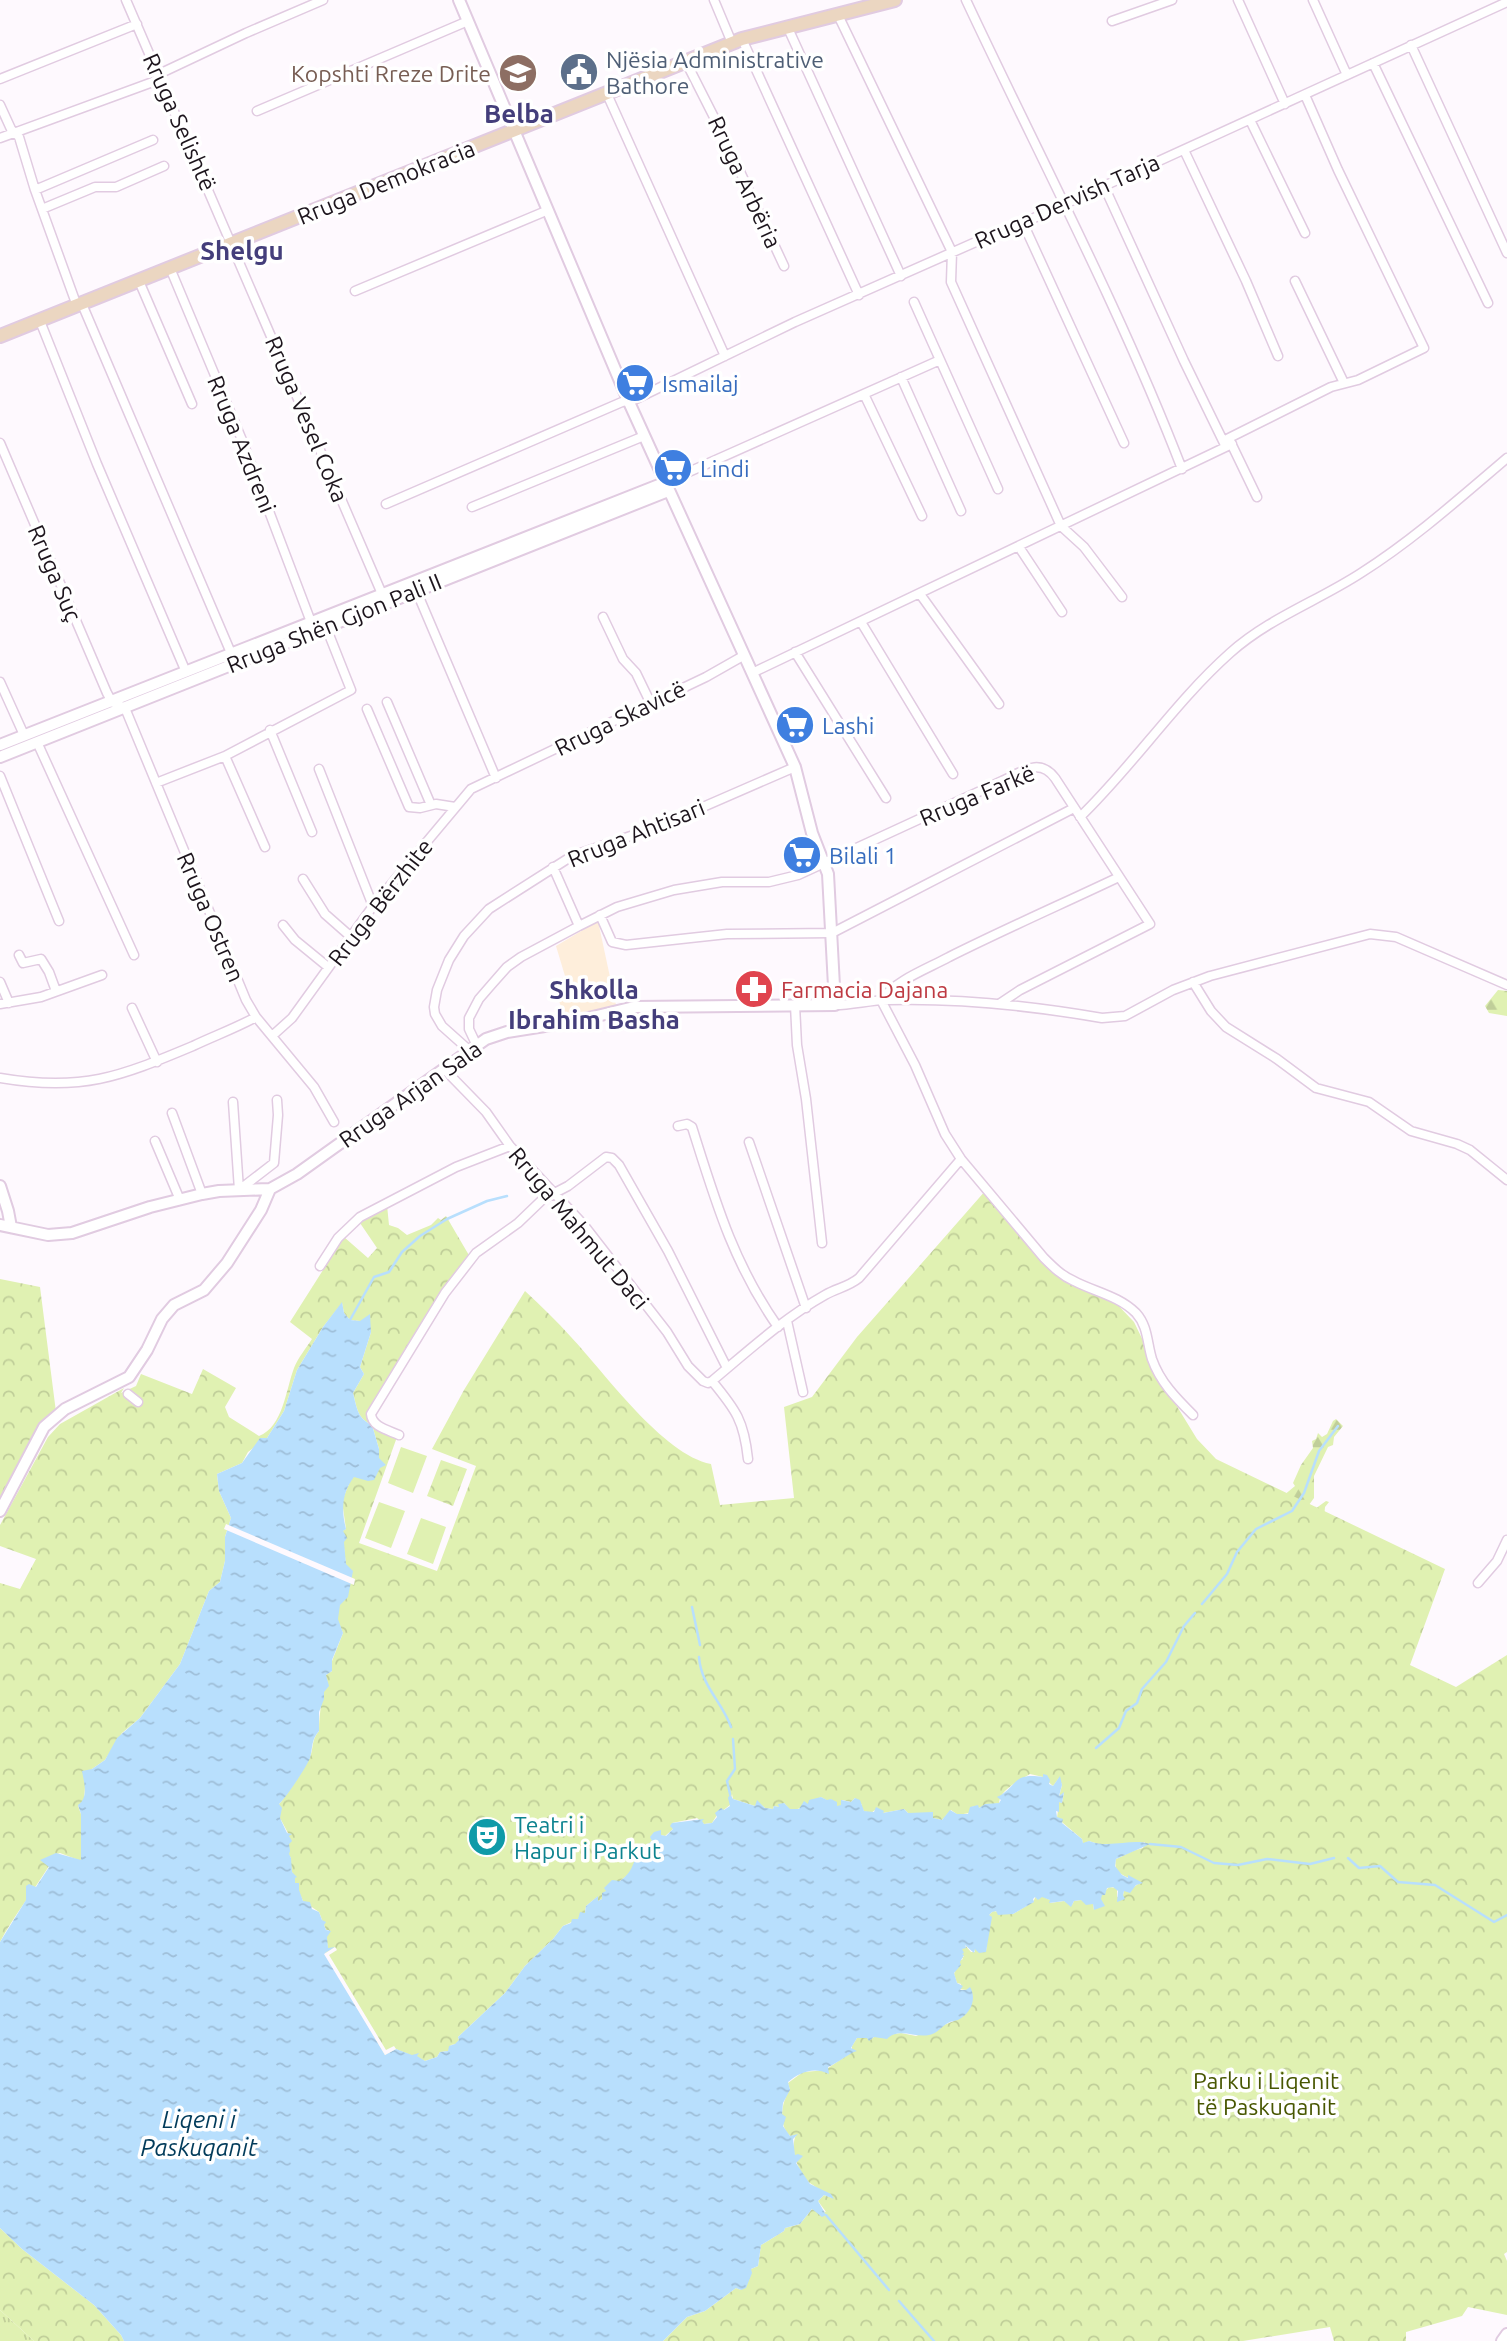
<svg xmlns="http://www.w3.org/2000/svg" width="1507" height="2341" font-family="Ubuntu,sans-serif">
  <defs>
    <pattern id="grass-tufts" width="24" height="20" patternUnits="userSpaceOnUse" patternTransform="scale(1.75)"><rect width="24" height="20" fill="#e0f1b2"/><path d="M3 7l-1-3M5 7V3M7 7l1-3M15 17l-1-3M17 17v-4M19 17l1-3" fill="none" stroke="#c0ce99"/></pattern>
    <pattern id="forest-firs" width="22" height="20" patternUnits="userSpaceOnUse" patternTransform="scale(1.75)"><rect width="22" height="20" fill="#e0f1b2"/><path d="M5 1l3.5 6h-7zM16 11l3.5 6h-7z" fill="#c0ce99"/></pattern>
    <pattern id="park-crowns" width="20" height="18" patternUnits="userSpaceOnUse" patternTransform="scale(1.75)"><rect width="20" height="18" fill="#e0f1b2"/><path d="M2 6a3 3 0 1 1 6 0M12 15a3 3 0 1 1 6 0" fill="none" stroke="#c0ce99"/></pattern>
    <pattern id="water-ripples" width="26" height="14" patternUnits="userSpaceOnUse" patternTransform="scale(1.75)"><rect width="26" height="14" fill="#b8dffd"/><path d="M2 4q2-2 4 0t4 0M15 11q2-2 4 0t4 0" fill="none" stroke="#9ebed8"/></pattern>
  </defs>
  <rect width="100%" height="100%" fill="#fef9fe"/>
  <path fill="#feeedb" d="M598 921 616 1005 565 1017 553 985 565 976 556 946Z"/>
  <path fill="url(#grass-tufts)" d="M0 2310 34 2341H0Z"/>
  <path fill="url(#forest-firs)" d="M1498 990 1507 991V1016L1489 1013 1485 1006Z
    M1336 1419 1343 1426 1334 1437 1333 1445 1328 1447 1314 1476V1498L1298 1520 1288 1526 1259 1534 1245 1553 1241 1554V1562L1233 1571 1235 1573 1230 1581 1235 1591 1244 1593 1248 1596 1251 1593 1253 1600 1273 1608 1280 1592 1278 1580 1281 1578 1285 1561 1293 1551 1291 1547 1300 1530 1304 1532 1308 1524V1514L1326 1501 1329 1502 1325 1507 1324 1519C1321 1521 1317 1521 1314 1524 1296 1541 1284 1589 1277 1614L1279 1620 1301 1629 1303 1634 1315 1638 1319 1645 1326 1648 1331 1646 1337 1630 1350 1617C1350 1609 1355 1605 1355 1597L1362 1593 1364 1584 1379 1563 1377 1552 1381 1549 1388 1551 1389 1554 1367 1588 1366 1597C1359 1601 1342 1631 1340 1640L1336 1643V1647L1326 1653 1321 1652 1299 1636 1275 1625 1274 1620C1250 1607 1245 1593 1215 1599L1210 1606 1205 1607 1194 1596 1191 1587 1197 1589 1201 1585 1205 1586 1207 1582H1215L1214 1580 1224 1571 1230 1557 1226 1556 1228 1541 1242 1537 1238 1524H1248L1253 1514 1262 1513 1260 1509 1280 1508V1505L1286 1503 1283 1496 1295 1486 1293 1483 1301 1465 1313 1448 1312 1441 1316 1439 1318 1433 1322 1437 1327 1434 1333 1421Z"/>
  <path fill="url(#park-crowns)" d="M986 1190 1041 1260 1115 1302 1134 1322 1167 1390 1197 1439 1216 1459 1445 1569 1410 1665 1456 1687 1507 1655V2252L1504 2254 1507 2261V2315L1468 2307 1462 2316 1406 2332V2341H1334L1330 2327 1243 2341H663L687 2317 705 2311 736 2288 741 2290 751 2269 758 2266 761 2245 784 2231 785 2228 800 2224 812 2209 826 2212 818 2201 824 2195 832 2198C826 2193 819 2190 813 2185 799 2177 789 2149 796 2135L790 2136C778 2125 781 2102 790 2090L788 2083 803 2072 828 2070V2068L852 2052V2046L857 2038H867L870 2040 874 2037 901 2033 916 2036 954 2021 966 1990 959 1989 961 1984 957 1983 954 1974 959 1961 963 1959 961 1956 964 1957 962 1954V1948L966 1947 964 1944 971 1952H975L974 1948 986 1951 990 1920 989 1915 993 1911 1013 1914 1033 1902 1036 1896 1037 1899 1042 1896 1050 1900V1903L1064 1901 1072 1905 1074 1901 1081 1900 1093 1904 1094 1910 1101 1895 1109 1887 1117 1888V1897L1123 1895 1124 1891H1129L1138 1884C1129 1875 1112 1876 1116 1859 1125 1855 1133 1850 1143 1848L1145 1842C1130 1846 1104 1847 1089 1841L1083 1844 1082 1839 1057 1818 1059 1802 1062 1803 1064 1793 1059 1797 1062 1785 1059 1778 1053 1786 1043 1777 1030 1774C1018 1781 1000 1790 999 1803L978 1808 973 1806 969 1813 958 1815 951 1810 942 1820 932 1818V1812L926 1814 908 1813 904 1809 883 1813 875 1810 871 1813 864 1811 861 1806 862 1805 855 1798 851 1802 842 1800 841 1806H837L831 1799 828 1801 821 1797C810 1802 802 1810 790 1810L784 1803 779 1807 774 1806 773 1809 765 1808 758 1802 755 1806 733 1799 732 1794 730 1805 717 1815 712 1823 704 1824 697 1818 672 1823 673 1829 665 1836 661 1835 659 1832 651 1837 652 1841 638 1854 633 1869 628 1875 606 1891 602 1899 598 1901 597 1897 586 1906 585 1913 578 1919 563 1926 553 1939 525 1966 505 1993 458 2037 459 2040 456 2044 451 2045 448 2051 440 2052 437 2057 425 2061 396 2049 385 2055 324 1954 328 1948 326 1937 329 1930H326L319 1912 303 1901 295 1883 291 1868V1858L288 1854 289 1835 280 1818 279 1804C283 1801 307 1765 310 1757 314 1747 311 1740 319 1731 319 1712 323 1694 326 1675L332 1671V1661L343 1633 337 1619 346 1565 342 1531 346 1529 342 1501 351 1479 379 1458V1449L372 1425C357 1418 357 1408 353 1393L364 1374 360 1367 371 1332 360 1321 350 1320 344 1313 342 1303 323 1327 297 1370 284 1411 267 1438 248 1452 242 1463 217 1474 219 1491 231 1518 225 1537V1561L220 1582 209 1591 180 1664 140 1718 122 1733 105 1760 92 1769 85 1787 84 1801 78 1806 81 1814V1861L60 1853 46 1858 49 1866C33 1892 14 1915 0 1942V1583L20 1589 36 1559 0 1546V1525L48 1437 60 1424 124 1388 121 1393 136 1386 141 1374 192 1394 203 1369 236 1388 225 1407 229 1417 259 1436C283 1427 286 1389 294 1368 298 1358 306 1348 312 1339L290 1322 344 1237 368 1258 377 1248 360 1223 387 1205 389 1225 398 1228 407 1235 431 1225 438 1218 441 1220 446 1216 470 1257 441 1294 368 1414 397 1437 359 1543 437 1571 476 1466 432 1449 464 1390 525 1291C541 1306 557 1321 571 1337 604 1372 663 1455 711 1464L720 1505 794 1498 784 1407 812 1397 857 1337Z
    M0 1279 40 1287 56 1412 0 1501Z
    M441 1460 467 1469 453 1506 427 1496Z
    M0 2228 22 2249 94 2305 121 2335 124 2341H34L0 2310Z"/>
  <path fill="#e0f1b2" d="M401 1447 427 1456 413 1493 388 1483Z
    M379 1502 405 1511 391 1548 365 1538Z
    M421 1518 446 1527 433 1564 407 1554Z"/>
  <path fill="url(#water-ripples)" d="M342 1302 344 1313 350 1320 360 1321 370 1314 371 1332 360 1367 364 1374 353 1393C357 1408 357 1418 372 1425L379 1449V1458L386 1465 380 1468 374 1480 368 1481 354 1477C342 1492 341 1510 346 1529L343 1531 347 1538 344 1542 346 1564 353 1571 348 1597 340 1605 338 1619 343 1633 332 1660V1671L326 1675 329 1686 324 1692V1699L319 1712V1731C311 1740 313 1747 310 1758 306 1768 285 1799 279 1804L282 1808 280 1818 287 1833 292 1834 289 1836 292 1841 289 1844 290 1851 289 1854 291 1858 292 1872 297 1877 295 1878V1883H299V1890L303 1901 310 1902 312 1909 319 1912 322 1920 326 1922 324 1925 326 1930 331 1931 327 1937 328 1948 335 1947 325 1953 385 2055 396 2049 412 2055 419 2053 417 2056 425 2061 437 2057 440 2052 448 2051 449 2046 455 2044 459 2040 458 2037 505 1993 525 1966 553 1939 563 1926 571 1923 572 1919H578L580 1912 585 1913 586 1906 598 1896V1901L602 1899V1893L606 1891 604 1888 612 1880 620 1881C636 1870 633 1857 642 1844L647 1845 652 1841 650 1837 654 1832 661 1830V1835L666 1836 673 1829 670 1826 672 1823 704 1819 702 1821 704 1824 712 1823 717 1817 715 1813 721 1808 724 1810 730 1806 728 1798 730 1794 733 1799 755 1806 757 1800 765 1808 773 1809 774 1806 779 1807 778 1804 784 1803 790 1809H799L804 1801 808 1804 809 1800 821 1797 827 1800 831 1799 837 1802V1806L841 1805V1800L851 1802 855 1798 860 1800 864 1811 874 1812 876 1807 884 1811 883 1813 904 1809 908 1813 933 1812V1818L942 1820 950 1810 957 1814H968L970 1807 978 1805 979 1808 985 1804 999 1803 1001 1800 997 1797C1018 1787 1011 1772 1043 1777V1774L1047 1775 1050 1780 1049 1784 1053 1786 1060 1776 1062 1785 1059 1796 1064 1792 1062 1803 1059 1802V1812L1056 1811 1057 1817 1063 1819 1062 1823 1082 1839 1083 1843 1089 1841C1110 1849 1132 1838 1150 1844L1116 1859 1115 1866 1122 1875 1128 1878V1875L1143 1883 1136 1885 1130 1893 1124 1891 1123 1895 1125 1899 1117 1902 1118 1891 1113 1887 1107 1888 1105 1895H1102L1101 1899 1105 1906 1094 1910 1093 1904 1086 1905 1081 1900 1074 1901 1071 1907 1064 1901 1049 1903 1050 1900 1042 1897 1038 1900 1035 1897 1033 1899 1034 1902 1013 1914 998 1915 996 1911 992 1912 989 1915 992 1917 986 1952 979 1953 975 1949 974 1953 965 1945 966 1948 962 1949 964 1953 962 1954 964 1955 960 1962 961 1965 954 1973 957 1983 963 1986 960 1990H966L970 1987C977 1999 971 2013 958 2020 955 2021 951 2021 948 2023 941 2027 938 2033 929 2035 915 2038 898 2027 887 2039L874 2037 869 2041 867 2038H857L851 2048 857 2051C849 2053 838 2063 828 2067L829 2074C813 2066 799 2073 788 2082L790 2090 783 2103 782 2114 786 2117 783 2126 790 2136 798 2134 793 2139 795 2155 798 2154 803 2156 796 2163 810 2184 831 2194 834 2199 824 2195 818 2201 826 2215 822 2217 812 2209 800 2224 785 2228 784 2231 761 2245 758 2266 751 2269 752 2273 746 2288 741 2290 736 2288 705 2311 687 2317 663 2341H124L121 2335 94 2305 22 2249 0 2228V1942L26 1900V1886L29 1884 36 1887 49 1867 40 1860 56 1853 81 1860V1814L78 1805C89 1797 84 1783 82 1771L92 1769 105 1760 117 1738 140 1718 180 1664 209 1591 220 1582 225 1561V1537L231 1518 219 1491 217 1474 242 1463 260 1438H267L284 1411 297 1370 323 1327Z"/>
  <path fill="#fef9fe" d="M226 1524 355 1579 354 1585 224 1529Z
    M335 1947 337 1950 329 1955 386 2050 394 2046 396 2049 385 2055 324 1954Z"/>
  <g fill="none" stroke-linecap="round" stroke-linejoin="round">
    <path stroke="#b8dffd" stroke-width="2.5" d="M350 1320 374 1277 389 1272 402 1252 420 1236 447 1219 487 1201 507 1196
      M1202 1604 1227 1574 1237 1552 1256 1529 1292 1511 1304 1493 1319 1451 1338 1426
      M692 1607 700 1645
      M699 1657C701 1686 723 1703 731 1727
      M1096 1748 1119 1728 1126 1711 1137 1703 1142 1689 1166 1662 1184 1626 1195 1613
      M730 1794 727 1781 735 1769 733 1739
      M1150 1844 1181 1847 1214 1863 1238 1865 1267 1859 1310 1864 1334 1858
      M1348 1858 1359 1868 1380 1866 1398 1882 1435 1885 1494 1922 1507 1915
      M826 2215 889 2290
      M899 2301 934 2341"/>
    <g stroke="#e1cbe1" stroke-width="11">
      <path id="minor" d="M126 0 382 594
        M714 0 732 43
        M966 0C1039 156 1120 308 1182 469
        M1238 0 1285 104
        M1313 0 1347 75
        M838 15 952 252 951 282 1061 526 1084 547 1122 597
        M1112 21 1172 0
        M787 26 901 276
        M742 39 859 295
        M1411 45 1507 253
        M686 62 722 133 784 266
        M1373 63 1488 303
        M159 74 246 33 323 0
        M0 79 137 24
        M607 94 725 356
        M0 105 11 129 19 137 35 190 77 306
        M257 111 468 21
        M1250 120 1305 233
        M0 138 161 79
        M1184 150 1246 281 1278 356
        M1104 186 1184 361 1225 445
        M35 190 153 140
        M42 209 95 187H116L164 166
        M1023 223 1124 443
        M170 268 242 440 311 622
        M139 281 192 404
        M1295 281 1344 383
        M355 291 546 211
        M914 302 998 489
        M82 304 231 653
        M40 321 97 464 186 672
        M901 377 961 511
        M864 394 922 516
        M1223 441 1331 387 1358 380 1424 348 1338 170 1305 95
        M1230 441 1257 497
        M0 443 107 693 112 702 125 708 246 1000 256 1017 314 1087 334 1122
        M664 483 940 360
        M386 504 622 402 636 399 795 322 978 241 1023 223 1507 2
        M472 507 644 436
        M1019 547 1062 612
        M416 590 496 778
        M920 594 999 704
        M603 617 623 659 636 673 651 704
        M861 622 953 774
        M795 652 886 798
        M752 673 1232 444
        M0 682 24 735
        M387 702 431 805
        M367 709 409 807 420 808 436 804 455 807
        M270 730 312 832
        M37 742 134 955
        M225 756 265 847
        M319 769 373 906
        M0 776 59 921
        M156 783 225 756 351 690 326 627
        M1080 817C1133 766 1175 702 1230 653 1269 618 1318 601 1361 573 1413 540 1460 498 1507 458
        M553 867 579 926
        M1119 877C1062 904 1005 929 949 957 927 969 896 980 881 1000L915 1065 945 1134 961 1159 1044 1258C1053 1267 1062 1276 1074 1281 1095 1292 1119 1296 1136 1313 1148 1326 1147 1343 1152 1359 1160 1382 1176 1398 1193 1415
        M303 879 325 914 350 936
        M600 915 612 942 626 945 727 934 832 933 1074 808
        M283 925 295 940 328 967
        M19 955 23 963 41 959 49 972 56 991
        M0 982 9 1003
        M1193 982 1211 1011 1226 1027 1277 1059 1316 1088 1369 1102 1411 1131 1457 1144 1470 1150 1507 1180
        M0 1004 41 997 102 975
        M795 1005 797 1045 806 1099 822 1243
        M835 1005C853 1005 870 1000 888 1000 959 998 1032 1006 1102 1018L1125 1016 1173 990 1210 976 1370 934 1396 937 1507 985
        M132 1008 157 1062
        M272 1036 292 1018 373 906 471 789 706 677 743 656
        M477 1046 469 1029V1018L479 999 492 984 507 967 521 957 579 926 617 907 674 890 722 882H769L798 875 1002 781C1022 772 1039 757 1055 778L1150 924 1020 990 999 1004
        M470 1051 442 1026 435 1014 434 1007 437 990 449 960 464 936 489 909 572 856 657 827 795 767
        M445 1070 486 1112 510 1146 583 1224 667 1332 688 1366 703 1381 708 1383 712 1381
        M0 1078C82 1092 119 1077 193 1046 214 1036 236 1028 256 1017
        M233 1102 239 1190
        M172 1113 202 1194
        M678 1126 687 1124 692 1127C715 1200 733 1263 778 1327
        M155 1141 180 1200
        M749 1142 806 1308
        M239 1190 274 1163 278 1115 277 1100
        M320 1266 338 1238 360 1217 456 1167 510 1146
        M787 1321 803 1392
        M712 1381C748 1351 784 1318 825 1295 837 1288 848 1287 859 1278L961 1159
        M712 1381C736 1410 744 1421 748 1459
        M128 1394 138 1402
        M399 1435C388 1430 372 1427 371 1414L445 1293 476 1253 518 1223 543 1199 568 1186 606 1157 612 1158 619 1165 668 1251 727 1368
        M1478 1583 1497 1561 1507 1540"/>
    </g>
    <g stroke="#e1cbe1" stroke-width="14">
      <path id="tertiary" d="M0 745 664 483
        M0 757 668 491
        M0 1186 8 1211 11 1227
        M0 1225 48 1235 72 1233 150 1207 202 1194 219 1191 270 1189 297 1174 486 1039 507 1032 576 1021 634 1007 835 1005 828 874 812 833 795 767 628 400 459 0
        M0 1511 44 1427 65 1409 129 1377 147 1350 162 1319 174 1305 204 1290 227 1263 261 1210 270 1189
        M1502 2341 1507 2334"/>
    </g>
    <g stroke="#e1cbe1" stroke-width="16">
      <path id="secondary" d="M0 336 742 39 895 0"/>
    </g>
    <use href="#minor" stroke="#fff" stroke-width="8"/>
    <use href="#tertiary" stroke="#fff" stroke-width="10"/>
    <use href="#secondary" stroke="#ebd6c1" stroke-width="12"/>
  </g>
  <defs>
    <g id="civic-disc" transform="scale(2.0125)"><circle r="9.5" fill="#5c6f8a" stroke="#fff"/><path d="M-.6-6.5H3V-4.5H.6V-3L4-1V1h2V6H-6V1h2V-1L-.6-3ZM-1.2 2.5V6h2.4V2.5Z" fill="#fff"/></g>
    <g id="school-disc" transform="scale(2.0125)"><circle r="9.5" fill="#8d6e63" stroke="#fff"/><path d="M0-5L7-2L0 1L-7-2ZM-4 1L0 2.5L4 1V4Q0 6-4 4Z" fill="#fff"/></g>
    <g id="supermarket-disc" transform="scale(2.0125)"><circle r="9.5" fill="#3f7fe0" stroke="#fff"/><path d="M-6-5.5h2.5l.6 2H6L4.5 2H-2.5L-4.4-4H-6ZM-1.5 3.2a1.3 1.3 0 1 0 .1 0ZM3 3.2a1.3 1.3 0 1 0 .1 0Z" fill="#fff"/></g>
    <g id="pharmacy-disc" transform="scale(2.0125)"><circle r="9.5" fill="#e0444e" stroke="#fff"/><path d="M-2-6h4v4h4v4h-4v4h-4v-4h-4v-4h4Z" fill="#fff"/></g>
    <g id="theatre-disc" transform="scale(2.0125)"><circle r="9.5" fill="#0f9aa8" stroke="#fff"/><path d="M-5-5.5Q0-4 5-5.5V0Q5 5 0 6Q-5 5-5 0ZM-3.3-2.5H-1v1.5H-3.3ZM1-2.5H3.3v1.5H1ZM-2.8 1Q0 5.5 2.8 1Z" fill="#fff"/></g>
  </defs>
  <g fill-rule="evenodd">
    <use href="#civic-disc" x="579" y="72"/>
    <use href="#school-disc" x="518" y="73"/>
    <use href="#supermarket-disc" x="635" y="383"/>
    <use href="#supermarket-disc" x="673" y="468"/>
    <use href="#supermarket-disc" x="795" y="725"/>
    <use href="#supermarket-disc" x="802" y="855"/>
    <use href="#pharmacy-disc" x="754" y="989"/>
    <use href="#theatre-disc" x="487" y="1837"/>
  </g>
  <g text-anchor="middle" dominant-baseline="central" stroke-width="7" stroke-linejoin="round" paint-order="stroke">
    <g font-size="23" fill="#4e5e75" stroke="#fff" text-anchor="start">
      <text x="606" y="59">Njësia Administrative<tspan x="606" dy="26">Bathore</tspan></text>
    </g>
    <g font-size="23" fill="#785e54" stroke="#fff" text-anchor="end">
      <text x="491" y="73">Kopshti Rreze Drite</text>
    </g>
    <g font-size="23" fill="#1d151d" stroke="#fff">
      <text transform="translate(180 122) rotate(66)">Rruga Selishtë</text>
      <text transform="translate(386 182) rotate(-22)">Rruga Demokracia</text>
      <text transform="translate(745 182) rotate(65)">Rruga Arbëria</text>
      <text transform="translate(1067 201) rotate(-24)">Rruga Dervish Tarja</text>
      <text transform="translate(307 419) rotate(67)">Rruga Vesel Coka</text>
      <text transform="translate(242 444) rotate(68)">Rruga Azdreni</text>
      <text transform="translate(55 573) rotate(67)">Rruga Suç</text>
      <text transform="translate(334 623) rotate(-22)">Rruga Shën Gjon Pali II</text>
      <text transform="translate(620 718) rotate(-26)">Rruga Skavicë</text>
      <text transform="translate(977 795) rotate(-23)">Rruga Farkë</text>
      <text transform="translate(636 833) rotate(-22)">Rruga Ahtisari</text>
      <text transform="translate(380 902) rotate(-52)">Rruga Bërzhite</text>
      <text transform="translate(211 917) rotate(67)">Rruga Ostren</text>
      <text transform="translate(410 1094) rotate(-35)">Rruga Arjan Sala</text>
      <text transform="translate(579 1228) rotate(50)">Rruga Mahmut Daci</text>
    </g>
    <g font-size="23" fill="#366cbe" stroke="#fff" text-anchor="start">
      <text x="662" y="383">Ismailaj</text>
      <text x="700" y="468">Lindi</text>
      <text x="822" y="725">Lashi</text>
      <text x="829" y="855">Bilali 1</text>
    </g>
    <g font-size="23" fill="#be3a42" stroke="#fff" text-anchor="start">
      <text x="781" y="989">Farmacia Dajana</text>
    </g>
    <g font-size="23" fill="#0d838f" stroke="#fff" text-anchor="start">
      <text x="514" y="1824">Teatri i<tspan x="514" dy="26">Hapur i Parkut</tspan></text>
    </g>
    <g font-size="23" fill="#485702" stroke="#fff">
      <text x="1266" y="2080">Parku i Liqenit<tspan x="1266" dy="26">të Paskuqanit</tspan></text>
    </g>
    <g font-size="24" font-style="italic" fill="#023b5a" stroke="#fff">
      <text x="199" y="2119">Liqeni i<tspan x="199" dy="28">Paskuqanit</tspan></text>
    </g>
    <g font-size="26" font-weight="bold" fill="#443e7b" stroke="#fff">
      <text x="519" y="113">Belba</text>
      <text x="242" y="250">Shelgu</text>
      <text x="594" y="989">Shkolla<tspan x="594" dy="30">Ibrahim Basha</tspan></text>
    </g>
  </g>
</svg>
